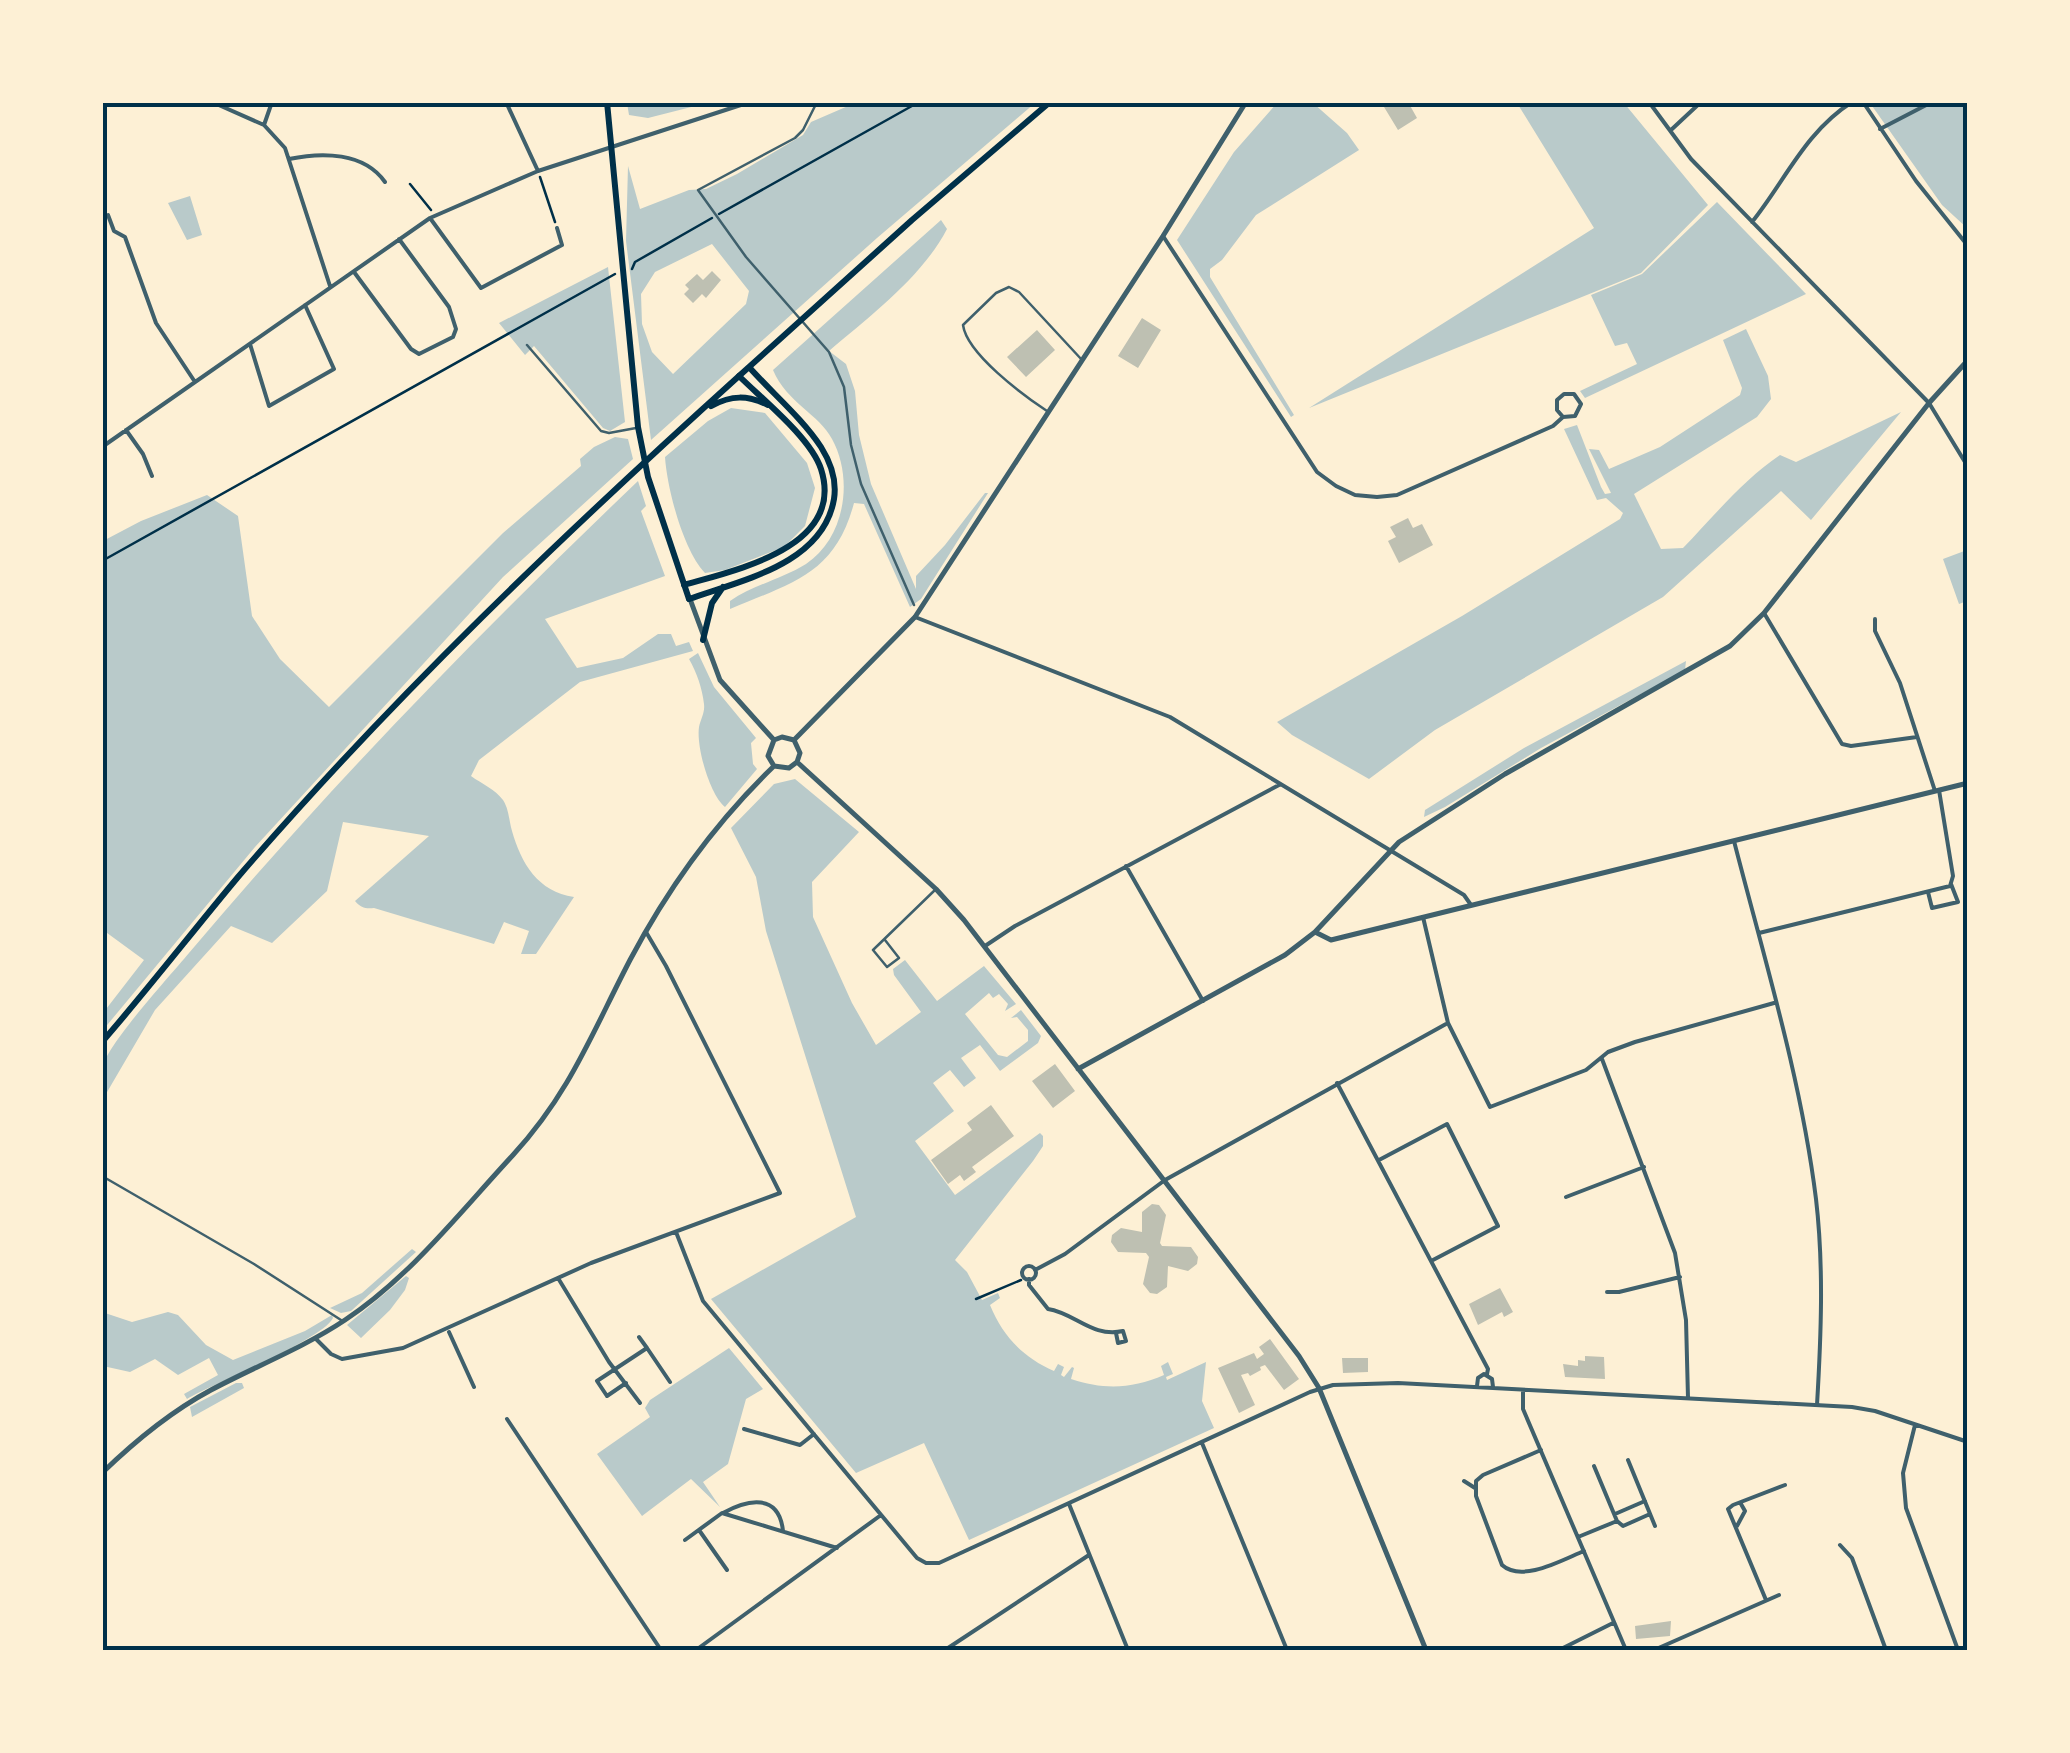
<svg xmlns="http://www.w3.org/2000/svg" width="2070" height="1753" font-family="Raleway,sans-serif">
  <rect width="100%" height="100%" fill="#fdf0d5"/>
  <path fill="#b9caca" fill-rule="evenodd" d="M627 103V102L707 103 648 118 629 115Z
    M855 103H1035L877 238 651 440 626 241 628 166 640 209 689 190 706 189 737 174 803 135 811 122ZM712 244 749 291 746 304 673 374 652 352 642 324 641 294 655 272Z
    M1277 103H1313L1347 133 1359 150 1256 215 1222 260 1210 269V277L1294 415 1291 417 1177 240 1234 152Z
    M1517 103H1624L1708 205 1641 273 1309 408 1594 228Z
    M1870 103H1967V228L1942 205Z
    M190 196 202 235 187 240 168 203Z
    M1717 202 1806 294 1585 398 1580 391 1637 364 1627 343 1615 346 1591 295 1642 274Z
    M941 220 947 229C922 277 870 316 829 351L846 364 855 391 859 435 871 484 916 589V576L945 545 985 493H988L921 599 910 607 864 504 854 503C835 575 791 583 730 609V601C753 585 782 579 806 564 845 538 854 479 832 439 819 414 787 403 773 370Z
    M608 267 625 422 610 431 603 428 534 346 525 355 499 323Z
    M1746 329 1768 376 1771 399 1757 417 1634 494 1661 549 1683 548C1714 516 1743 480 1780 455L1796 462 1901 412 1811 520 1781 491 1663 597 1435 730 1369 779 1292 735 1277 722 1462 616 1620 519 1623 513 1606 498 1597 500 1564 429 1577 425 1601 487 1605 494 1611 493 1589 449 1599 450 1609 469 1660 447 1740 395 1742 388 1723 340Z
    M731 408 765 413 807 463 815 488 805 526 784 547 725 570 705 573C683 550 667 488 665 457L708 421Z
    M615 437 628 439 633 459 503 577 255 847 103 1030V1013L144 960 103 930V541L141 521 207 495 238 516 252 616 280 659 329 707 503 533 581 466 580 459 594 447Z
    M638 481 646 506 641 511 665 576 545 619 577 668 623 658 658 634H671L676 646 689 642 693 651 580 682 479 760 471 776C482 784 495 789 503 800 509 809 509 821 512 831 521 863 538 892 574 897L536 954H521L529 931 504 922 494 944 374 908C366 909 361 908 355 901L429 836 343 822 327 891 272 943 231 926 155 1010 103 1099C102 1089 100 1077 102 1068 108 1043 170 976 189 953 329 787 480 632 638 481Z
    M1967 550V601L1959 604 1943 559Z
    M698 653 714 687 756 738 751 743 753 764 757 769 725 807C710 795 696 747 699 727 701 718 705 713 704 704 702 688 697 673 689 659Z
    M1686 661 1685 670 1541 748 1445 807 1424 817 1425 810 1524 748Z
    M795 779 859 832 812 882 813 917 852 1003 876 1045 921 1012 894 975 893 969 905 960 937 1001 984 966 1016 1004 1005 1011 1008 1004 999 994 993 998 989 993 965 1014 998 1055 1007 1057 1028 1041V1030L1017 1017 1011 1018 1021 1010 1041 1036 1038 1043 1000 1071 980 1045 961 1058 976 1078 964 1087 950 1070 933 1083 954 1111 915 1141 955 1195 1040 1133 1043 1136V1146L1033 1161 955 1260 967 1272 982 1300 998 1293 1000 1298 990 1305C1003 1337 1024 1358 1054 1371L1058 1364 1064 1367 1061 1375 1064 1377 1072 1367 1074 1368 1071 1379C1104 1390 1132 1389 1164 1375L1161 1366 1168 1362 1173 1374 1166 1377 1167 1380 1206 1362 1202 1401 1214 1428 969 1540 924 1443 856 1473 711 1299 856 1217 766 931 756 877 731 828 774 784Z
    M412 1249 416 1252 351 1311 341 1313 330 1308 362 1293Z
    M406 1276 409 1278 405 1290 390 1310 361 1338 347 1325Z
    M102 1312 132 1322 168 1312 178 1315 206 1345 233 1360 305 1331 332 1315 333 1318C323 1339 215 1383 187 1399L184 1394 218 1375 209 1358 178 1375 155 1359 130 1372 103 1366Z
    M729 1348 763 1389 746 1399 728 1464 703 1482 720 1507 691 1479 642 1516 597 1454 650 1417 645 1408 650 1400Z
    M236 1383H242L244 1388 192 1417 190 1407Z"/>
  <path fill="#bec0b2" d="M1381 102H1408L1417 118 1398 130Z
    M712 271 721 280 706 298 702 294 693 303 684 294 689 289 685 285 697 274 703 280Z
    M1142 318 1161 330 1138 368 1118 356Z
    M1037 330 1055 350 1026 377 1007 357Z
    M1408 518 1413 528 1422 524 1433 545 1399 563 1388 541 1396 537 1390 527Z
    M1055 1064 1075 1091 1053 1108 1032 1081Z
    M991 1105 1014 1136 972 1167 976 1172 964 1181 960 1175 948 1184 931 1160 972 1130 967 1123Z
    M1152 1204 1159 1205 1166 1215 1160 1243 1162 1246 1191 1247 1198 1257 1197 1264 1188 1271 1168 1266 1167 1287 1157 1294 1150 1293 1143 1284 1149 1257 1146 1253 1118 1252 1111 1242 1112 1235 1121 1228 1142 1232V1212Z
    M1500 1288 1513 1312 1504 1317 1502 1312 1478 1325 1469 1304Z
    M1270 1339 1299 1379 1284 1390 1265 1365 1260 1367 1261 1370 1250 1376 1248 1373 1241 1375 1255 1405 1239 1413 1218 1368 1254 1353 1257 1359 1264 1354 1259 1347Z
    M1585 1356 1604 1357 1605 1379 1565 1377 1563 1364 1578 1366V1360L1585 1361Z
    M1342 1358H1368V1372L1343 1373Z
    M1671 1621 1670 1636 1636 1639 1635 1626Z"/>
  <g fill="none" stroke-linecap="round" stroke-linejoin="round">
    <path stroke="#003049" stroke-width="2.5" d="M540 177 555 222
      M410 184 431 210
      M719 214 919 102
      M632 269 635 262 712 218
      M102 561 615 274
      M976 1299 1021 1280"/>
    <path stroke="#3f606c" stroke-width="2.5" d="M817 102 803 130 795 138 698 190 746 257 829 352 844 387 851 445 861 484 914 605
      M527 345 601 431 609 433 636 428
      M1047 411C1023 395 967 354 963 325L996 293 1009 287 1019 292 1082 360
      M885 940 899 958 887 967 873 950 936 889
      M102 1176 254 1264 341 1320"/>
    <path stroke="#3f606c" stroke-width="4" d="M212 102 264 125 285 148 330 286
      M506 102 538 171
      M1649 102 1691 159 1929 403 1968 467
      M1863 102 1916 181 1968 246
      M264 125 272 102
      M1880 129 1932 102
      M1671 130 1701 102
      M289 159C322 152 364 152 385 182
      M108 215 114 231 125 237 156 323 195 382
      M430 218 481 288 562 245 557 228
      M1752 222C1785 181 1805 132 1852 102
      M1163 236 1317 472 1336 486 1355 495 1377 497 1397 495 1553 426 1563 417 1575 416 1581 404 1574 394H1564L1557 400V410L1563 417
      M354 272 411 349 419 354 453 337 456 329 449 307 399 239
      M250 344 269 406 334 369 305 305
      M126 430 143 454 152 476
      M102 447 430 218 538 171 750 102
      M1764 613 1842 744 1851 746 1917 737
      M915 617 1170 717 1464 895 1471 905
      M1875 619V631L1900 683 1935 791
      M1734 841C1764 958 1801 1078 1816 1199 1824 1267 1821 1337 1817 1405
      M1126 866 1203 1001
      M1928 892 1932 908 1958 902 1951 884
      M1423 917 1448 1023 1490 1107 1586 1070 1608 1052 1635 1042 1774 1003
      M1759 933 1950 886 1953 876 1939 790
      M985 946 1015 926 1279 785
      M1602 1059 1675 1253 1686 1320 1688 1398
      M1337 1083 1488 1369 1487 1374
      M1379 1160 1447 1124 1498 1226 1433 1260
      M1566 1197 1644 1167
      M676 1232 703 1301 917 1558 926 1563H939L1310 1392 1333 1385 1398 1383 1852 1407 1875 1411 1968 1442
      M1022 1273a7 7 0 1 1 14 0a7 7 0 1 1-14 0Z
      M1035 1270 1065 1254 1165 1180 1446 1024
      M558 1278 609 1362 640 1403
      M1029 1279V1285L1048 1309C1075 1313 1092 1338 1123 1331L1126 1341 1118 1343 1116 1333
      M1607 1292H1619L1680 1277
      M449 1332 474 1387
      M639 1337 647 1348
      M316 1339 331 1354 342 1359 403 1348 591 1263 780 1193 666 966 646 932
      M626 1383 607 1396 597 1381 647 1348 670 1382
      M1477 1386 1478 1378 1484 1374 1492 1379 1493 1387
      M1523 1390V1409L1626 1650
      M507 1419 661 1650
      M1915 1425 1903 1473 1906 1508 1958 1650
      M744 1429 800 1445 814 1434
      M1202 1443 1287 1650
      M1541 1450 1483 1475 1476 1481V1496L1502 1565C1522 1583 1562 1560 1584 1551
      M1628 1460 1655 1526
      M1594 1466 1617 1521
      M1464 1481 1475 1488
      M1069 1504 1128 1650
      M723 1513C748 1499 779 1493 783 1531
      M1615 1514 1645 1501
      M1737 1526 1745 1511 1741 1504
      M699 1530 727 1570
      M1578 1537 1617 1521 1623 1526 1650 1514
      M685 1540 722 1513 837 1548
      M1840 1545 1852 1558 1886 1650
      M1766 1600 1728 1509 1733 1505 1785 1485
      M696 1650 881 1515
      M945 1650 1089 1555
      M1559 1650 1613 1623
      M1654 1650 1779 1595"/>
    <path stroke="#3f606c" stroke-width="5" d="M690 599 720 680 774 740
      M774 740 782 737 794 740 800 753 797 762
      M774 740 768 756 774 766
      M794 740 915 617 1163 236 1246 102
      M797 762 936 889 964 920 1299 1356 1319 1388 1426 1650
      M774 766 789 768 797 762
      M1315 932 1331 940 1968 783
      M1078 1069 1285 955 1315 932 1399 842 1505 774 1730 646 1764 613 1929 403 1968 360
      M102 1473C135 1441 170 1412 211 1390 256 1366 303 1348 345 1320 410 1277 461 1211 513 1155 570 1093 592 1033 630 960 668 888 715 823 774 766"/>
    <path stroke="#003049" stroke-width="6" d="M607 102 638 427 648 477 689 599"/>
    <path stroke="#003049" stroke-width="6" d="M684 585C736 570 846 547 821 469 811 438 762 399 739 376L912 220 1050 102
      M689 599C742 580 823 564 834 499 837 480 831 463 821 447 802 418 772 393 749 367
      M703 640 712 603 723 587"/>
    <path stroke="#003049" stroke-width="6" d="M711 406C732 395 747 395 768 405
      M102 1042C149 988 192 932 238 877 392 698 564 534 739 376"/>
  </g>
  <rect width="2070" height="1753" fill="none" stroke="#fdf0d5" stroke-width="210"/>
  <rect x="105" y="105" width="1860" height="1543" fill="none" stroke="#003049" stroke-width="4"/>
</svg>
